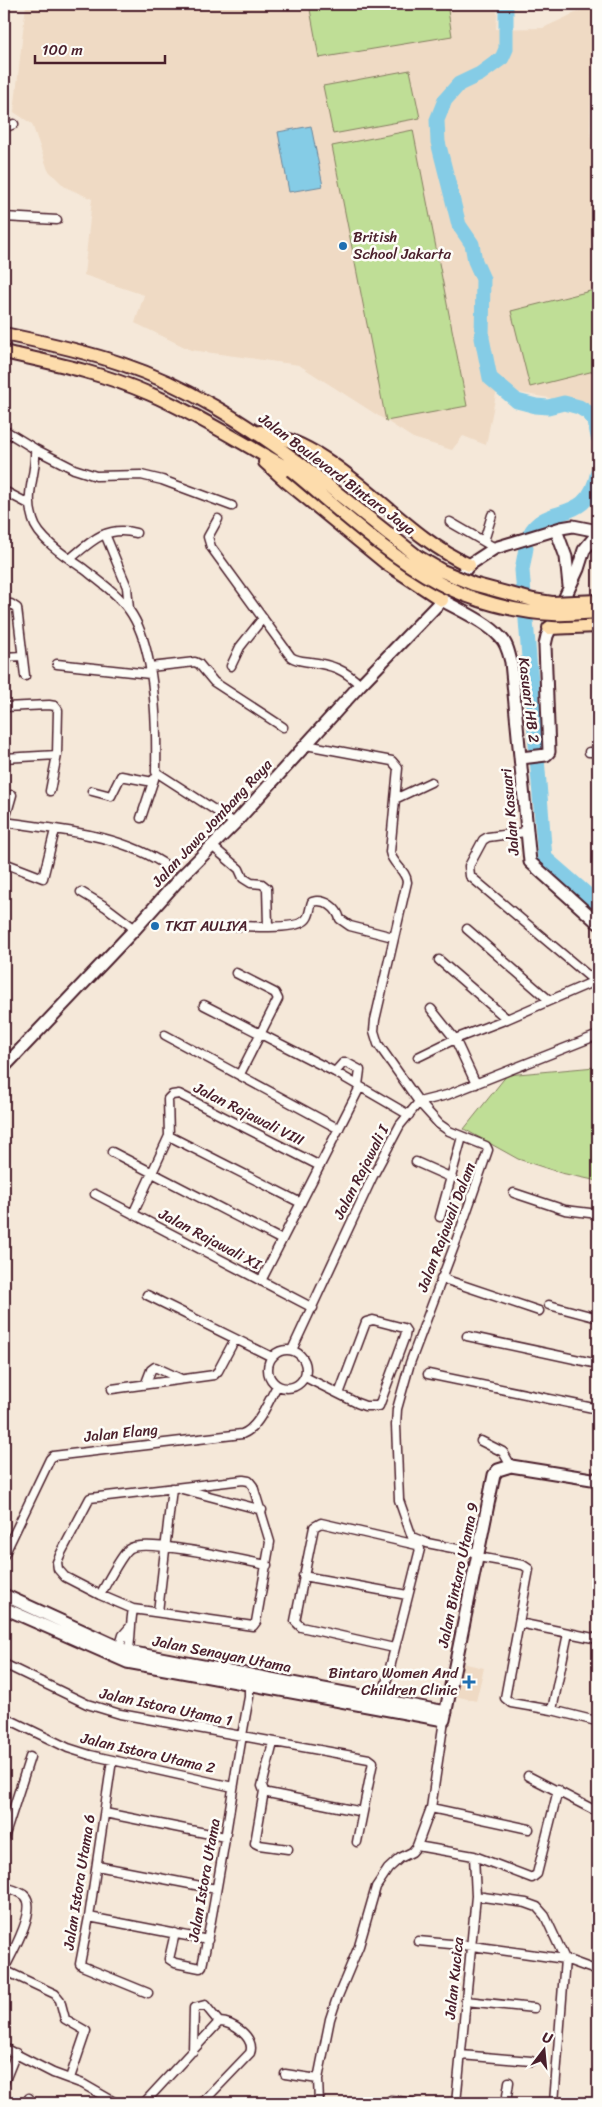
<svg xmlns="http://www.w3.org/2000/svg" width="602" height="2107" font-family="Sriracha,sans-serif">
  <rect width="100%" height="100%" fill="#f5e8d9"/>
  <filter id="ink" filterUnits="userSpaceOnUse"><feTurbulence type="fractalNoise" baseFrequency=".02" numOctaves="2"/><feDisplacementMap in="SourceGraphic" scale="10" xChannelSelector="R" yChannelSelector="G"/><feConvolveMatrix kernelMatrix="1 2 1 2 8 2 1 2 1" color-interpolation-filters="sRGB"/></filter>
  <g filter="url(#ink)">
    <path fill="#efdac4" d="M26 4H498L496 29 543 28 588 7 598 6V55L592 56 590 130 594 159 598 175V422L597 412 584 404 520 393 496 394 486 445 463 436 452 450 413 438 299 365 191 350 135 323 144 295 84 275 92 199 65 187 48 170 32 124 14 112Z
      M462 1663 484 1668 476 1701 455 1696Z"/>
    <path fill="#bfde96" stroke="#847e60" d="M309 4H447L452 36 319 58Z
      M410 70 420 118 333 134 323 86Z
      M413 130 467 406 386 421 332 146Z
      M598 289V370L530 387 511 311Z
      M595 1067 598 1071V1181L561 1173 518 1159 464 1129 507 1075Z"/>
    <path fill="#85cce6" stroke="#6d879b" d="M311 126 323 186 289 192 278 132Z"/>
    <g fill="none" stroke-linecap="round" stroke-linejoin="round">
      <path stroke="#85cce6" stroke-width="15" d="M506 4V49L502 58 480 74 459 84 445 100 437 120 438 142 459 225 472 244 475 261 483 279 482 338 490 378 517 401 536 406 548 407 564 403 579 407 589 413 595 422 598 437
        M530 534C546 502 588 527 598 471
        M526 548 522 570 545 858 598 904"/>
      <g stroke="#4a1f2b" stroke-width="11">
        <path id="street" d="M4 128 14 124
          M4 217 57 220
          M4 430 35 449C37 475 24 492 33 520 38 539 68 558 84 569 99 581 118 594 129 610 156 647 157 726 156 772L235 823
          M35 449 74 469 96 476 141 475 162 480 232 506
          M4 491 29 504
          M218 519 208 537 211 547 291 657C297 661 303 661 310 662 332 665 344 669 360 685
          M450 522 495 548
          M105 534 127 587 129 609
          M484 541 492 515
          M70 559C91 541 107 525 136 533
          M4 604H11L17 608 25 676
          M4 657 22 656
          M57 664 150 674
          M231 666 240 647 263 618
          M150 667 195 662 199 664 214 682 283 727
          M4 707 49 705 55 706 58 710 57 755 50 791
          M306 745 392 761 398 768 390 852C392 864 406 870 407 882L375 1020 374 1031 378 1044 419 1102 439 1124 449 1131 486 1146 488 1150 461 1228 410 1363 397 1409 396 1425 399 1500 412 1537 427 1543 478 1553
          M589 752H598
          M4 758 57 755
          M92 791 111 796 121 776 153 782
          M395 799 431 782
          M141 818 154 779
          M4 822C60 830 123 834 170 868
          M4 823 12 795
          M525 832 488 837 483 840 469 866 470 876 598 984
          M212 846 239 869 243 878 251 883 262 884 267 888 268 926
          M4 863 43 878 55 830
          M81 892 106 907 135 929
          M237 926C251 926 300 931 307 918 310 914 310 907 312 902 325 898 337 908 340 919L350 926 393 937
          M467 929 549 1000
          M439 960 507 1019
          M236 973 275 993 278 999 240 1074
          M204 1005 335 1072 409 1115
          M431 1009 455 1039 476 1084
          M165 1035 339 1129
          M418 1057 455 1039 507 1019 595 981
          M335 1072 343 1063H347L360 1070 358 1085
          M169 1136 301 1203
          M112 1152 282 1240
          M416 1162 452 1178
          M514 1193 565 1210 598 1214
          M95 1194 313 1308
          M133 1214 169 1136 168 1099 172 1095 179 1094 320 1166
          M440 1217 462 1137
          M441 1278 539 1311
          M261 1281 360 1087
          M147 1295 272 1357
          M549 1305 598 1318
          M467 1336 598 1364
          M292 1350 372 1178 400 1125 419 1102 447 1095 598 1035
          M268 1369a19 19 0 1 1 38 0a19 19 0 1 1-38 0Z
          M428 1374 598 1409
          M305 1377 357 1403 365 1406H379L405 1336 406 1331 404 1328 373 1320 366 1322 339 1394
          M146 1383 151 1370 155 1367 181 1379
          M112 1389 214 1375 218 1371 235 1339
          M481 1441 503 1452 511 1466
          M243 1480 249 1481 253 1486 270 1542 256 1622 253 1626 133 1609 100 1595 65 1577 58 1569 57 1562 61 1553 90 1498Z
          M182 1489 262 1510
          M4 1555 50 1459 53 1456 242 1434C259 1428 268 1401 277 1386
          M478 1557 523 1565 529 1569 505 1698 511 1703 552 1710 592 1720 598 1718
          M303 1576 407 1595
          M100 1595C106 1585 121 1555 129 1549 144 1537 244 1561 267 1565
          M158 1612 172 1488
          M519 1623 598 1639
          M118 1652 123 1635 130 1627
          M128 1656C131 1640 130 1625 133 1609
          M4 1664 87 1704 120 1714 369 1759 373 1762 357 1842
          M381 1703 420 1549 417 1545 321 1523 314 1527 295 1621 301 1627 394 1648
          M552 1710 568 1633
          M4 1717 68 1748 90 1755 233 1787
          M273 1743 262 1786 264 1791 255 1843 259 1845 288 1849
          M112 1760 89 1917 80 1964 82 1966 148 1993
          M528 1776 598 1812
          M264 1791 268 1793 363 1812
          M431 1808 529 1829
          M105 1813 225 1837
          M4 1838 30 1757
          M417 1846 474 1856 532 1878 537 1874 558 1790
          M97 1866 216 1889
          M4 1887C11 1889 20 1891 25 1896 38 1909 11 1955 4 1969
          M476 1896 526 1903 537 1907 545 1916 565 1959 554 2103
          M89 1917 208 1940
          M175 1933 169 1959 175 1963 200 1968 202 1966C221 1877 232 1786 249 1697V1684
          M418 1941 472 1946 565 1959 598 1971
          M4 1970 55 1994 60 2000 65 2019 86 2031 70 2078
          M466 2001 534 2008
          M4 2048 53 2073 83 2084 116 2103
          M193 2051 194 2008 205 2005 219 2022
          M461 2055 531 2061
          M285 2074 318 2079
          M4 2083 16 2053
          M391 2100 413 2103
          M26 2103 29 2098
          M144 2103 219 2022
          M202 2103 250 2053C256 2038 232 2021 219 2022
          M319 2103 318 2079 330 2019 336 2001 359 1946 376 1887 388 1869 400 1858 412 1852 417 1846 431 1808 444 1720
          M456 2103 476 1896 474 1856
          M506 2103 509 2082
          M598 2103V2100"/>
      </g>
      <g stroke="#4a1f2b" stroke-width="15">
        <path id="secondary" d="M556 530 566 557 569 586
          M442 600C459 610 487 622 500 637 507 643 509 654 511 662L530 862 598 923
          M521 758 546 755 549 752 545 645 547 636 578 569 584 550 598 533
          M4 1067 135 929 182 876 235 823 360 685 442 600 469 565 495 548 561 528 573 526 598 531
          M4 1595 129 1652 446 1712
          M4 1608 127 1662 444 1720 494 1475 498 1470 511 1466 598 1480"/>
      </g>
      <g stroke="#4a1f2b" stroke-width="16">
        <path id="primary" d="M4 334C43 342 84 351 122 364 187 386 243 422 298 462
          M4 352C53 363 103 373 150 394 199 415 244 445 291 470
          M260 432C344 447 394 531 469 565
          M265 462 286 481 386 563 442 600
          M549 628 598 626"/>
      </g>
      <use href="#street" stroke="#fdfcf7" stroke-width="8"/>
      <use href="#secondary" stroke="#fdfcf7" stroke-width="11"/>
      <use href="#primary" stroke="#fddcac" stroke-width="12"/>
      <g stroke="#4a1f2b" stroke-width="16" stroke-linecap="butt">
        <path id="primary-bridge" d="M298 462 418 557 442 571 473 584 533 600 552 603 598 601
          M291 470C338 509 385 554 439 583 472 601 515 612 553 614 568 615 583 613 598 612"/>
      </g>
      <use href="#primary-bridge" stroke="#fddcac" stroke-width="12"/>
    </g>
  </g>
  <g fill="#1f6fb2" stroke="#fdfcf7" stroke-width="2">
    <circle cx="343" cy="246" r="5"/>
    <circle cx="155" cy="926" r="5"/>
    <path d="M466.5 1674.5h5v5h5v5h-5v5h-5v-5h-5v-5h5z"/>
  </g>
  <g text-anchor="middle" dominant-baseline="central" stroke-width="5" stroke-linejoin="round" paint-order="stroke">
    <g font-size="15" fill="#4a1f2b" stroke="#fdfcf7" text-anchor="start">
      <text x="353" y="237">British<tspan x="353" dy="17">School Jakarta</tspan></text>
      <text x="165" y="926">TKIT AULIYA</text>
      <text x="458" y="1673" text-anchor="end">Bintaro Women And<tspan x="458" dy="17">Children Clinic</tspan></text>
    </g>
    <g font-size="15" fill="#4a1f2b" stroke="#fdfcf7">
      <text transform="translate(337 474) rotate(37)">Jalan Boulevard Bintaro Jaya</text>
      <text transform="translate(529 700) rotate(83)">Kasuari HB 2</text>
      <text transform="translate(510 812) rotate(-95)">Jalan Kasuari</text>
      <text transform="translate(212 823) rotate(-47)">Jalan Jawa Jombang Raya</text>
      <text transform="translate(249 1114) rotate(27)">Jalan Rajawali VIII</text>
      <text transform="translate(361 1172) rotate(-63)">Jalan Rajawali I</text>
      <text transform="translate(446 1227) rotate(-69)">Jalan Rajawali Dalam</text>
      <text transform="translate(210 1239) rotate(28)">Jalan Rajawali XI</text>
      <text transform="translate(121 1433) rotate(-6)">Jalan Elang</text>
      <text transform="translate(458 1575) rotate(-78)">Jalan Bintaro Utama 9</text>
      <text transform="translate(222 1654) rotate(11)">Jalan Senayan Utama</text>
      <text transform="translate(166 1707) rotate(12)">Jalan Istora Utama 1</text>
      <text transform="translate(148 1753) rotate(13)">Jalan Istora Utama 2</text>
      <text transform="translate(204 1880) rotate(-80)">Jalan Istora Utama</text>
      <text transform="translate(79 1882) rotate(-81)">Jalan Istora Utama 6</text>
      <text transform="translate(454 1978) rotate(-84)">Jalan Kucica</text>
    </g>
  </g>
  <rect width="602" height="2107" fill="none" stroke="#fdfcf7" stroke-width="20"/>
  <rect x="10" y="10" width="582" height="2087" fill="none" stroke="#4a1f2b" stroke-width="2" filter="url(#ink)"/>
  <g transform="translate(544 2050) rotate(16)" stroke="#fdfcf7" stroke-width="4" paint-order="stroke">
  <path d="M0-4L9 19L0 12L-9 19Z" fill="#4a1f2b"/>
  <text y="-8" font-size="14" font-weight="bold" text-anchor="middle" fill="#4a1f2b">U</text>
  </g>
  <path d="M35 55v8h130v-8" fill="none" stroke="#4a1f2b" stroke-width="2.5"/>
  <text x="42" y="55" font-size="15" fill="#4a1f2b" stroke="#fdfcf7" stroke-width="4" paint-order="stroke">100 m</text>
</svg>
